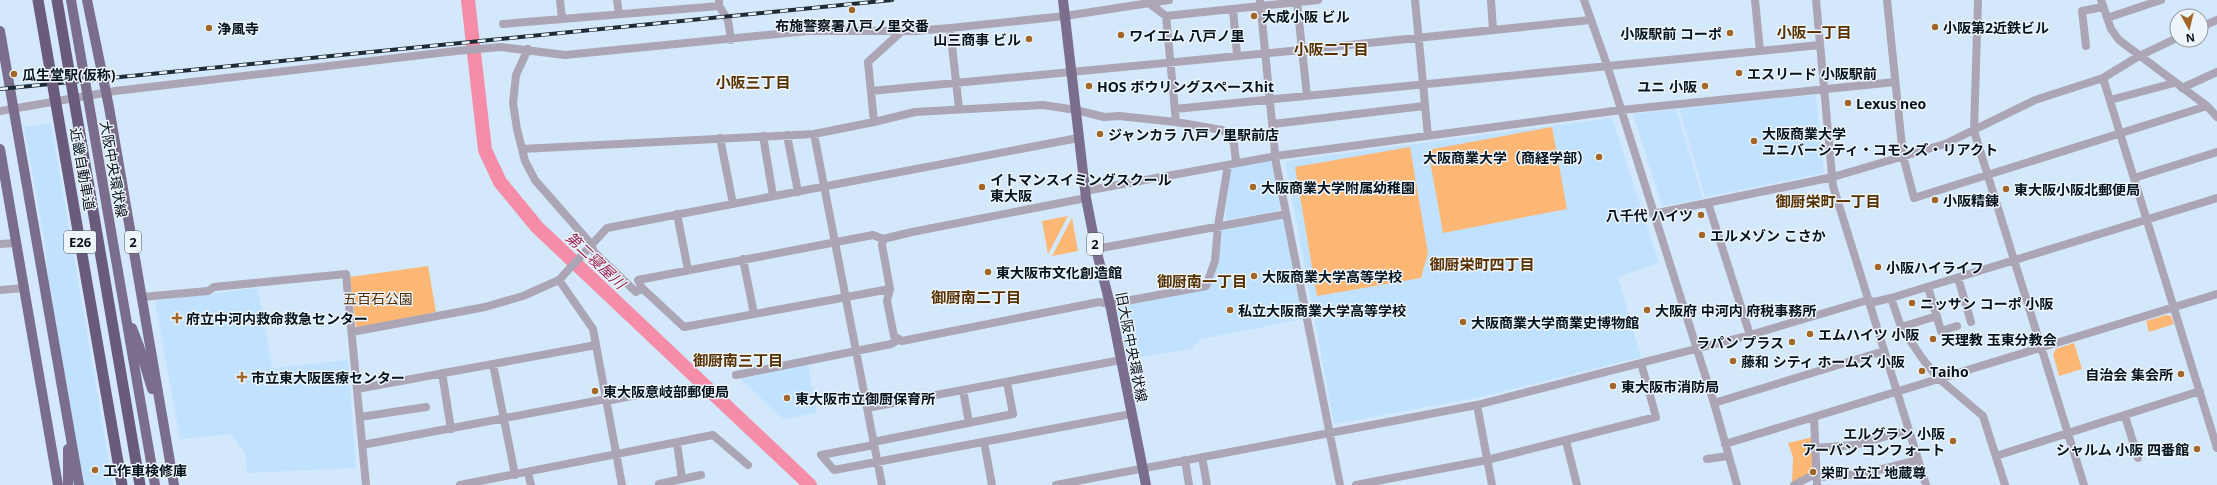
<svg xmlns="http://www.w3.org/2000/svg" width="2217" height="485" font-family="'Open Sans','Noto Sans JP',sans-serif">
  <rect width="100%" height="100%" fill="#d3e8fb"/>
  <path fill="#c1e2ff" d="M1816 95 1824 173 1705 197 1679 108Z
    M1676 109 1703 199 1662 206 1633 114Z
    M1612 118 1659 263 1618 277 1641 357 1481 397 1334 424 1285 161Z
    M51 123 113 485H83L48 279 45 243 24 127Z
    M1272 161 1280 207 1277 211 1225 220 1231 167Z
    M1284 218 1304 319 1201 339 1191 349 1127 359 1117 308 1120 304 1208 289 1218 262 1222 228Z
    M258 288 272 368 348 360 356 468 247 473 245 453 231 434 180 439 155 301Z
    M808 364 817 413 783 419 740 378Z"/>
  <path fill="#fcb774" d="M1552 127 1567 209 1443 233 1428 150Z
    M1410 147 1428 253 1421 278 1317 296 1295 167Z
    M1068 216 1048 254 1042 221Z
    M1072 218 1078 251 1052 256Z
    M428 266 436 312 359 328 356 326 350 277Z
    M2166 315 2171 316 2174 324 2149 332 2146 321Z
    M2074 343 2082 369 2059 376 2053 354 2056 349Z
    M1813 437 1814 473 1792 483 1793 457 1788 443Z"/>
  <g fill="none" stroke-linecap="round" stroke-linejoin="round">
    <path stroke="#f58da8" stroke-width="14" d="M468 0 485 150 500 182 537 227 810 485"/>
    <path stroke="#aba5b5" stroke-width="8" d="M560 0 562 19
      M617 0 619 14
      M719 0V6L728 20 731 40
      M1260 0 1276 163 1340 485
      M1415 0 1428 136
      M1491 0 1493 30
      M1584 0 1607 65 1714 403 1737 485
      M1755 0 1760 51
      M1816 0 1833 186 1926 485
      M1887 0 1903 156 1914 198 2207 106
      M1978 0 1974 131 2084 485
      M2101 0 2111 29 2119 40 2207 106 2217 117
      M1297 2 1307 96
      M1150 4 1166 16 1318 0
      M1233 9 1237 55
      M1166 16 1176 122
      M2107 18 2161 0
      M503 24 719 6
      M2201 27 2217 20
      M950 28 959 108
      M2086 46 2082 11 2103 7
      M528 49 516 75 513 103 517 129 525 161 535 180 591 244 594 252 636 292 642 288 684 327 890 289
      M2103 78 2217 448
      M2182 88 2217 72
      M871 91 1301 50 1590 20
      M2110 100 2174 83
      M1175 109 1820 45
      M0 111 115 91 456 51 501 47 565 55 808 31H915L950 28 1065 16 1169 0
      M874 122 868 62 902 31
      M1273 124 1424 106
      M814 134 882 485
      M787 135 798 192
      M763 136 773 196
      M720 138 733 204
      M522 149 814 134 874 122 915 112 1043 105 1076 110 1104 117 1119 116 1176 122 1222 130 1229 134 1234 144 1236 162
      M2134 178 2217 152
      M1085 191 1276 156 1621 110 1895 82
      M1708 203 1750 335
      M677 214 688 270
      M1653 214 1833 177 1945 144 2035 100 2103 78 2139 56 2177 38
      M883 239 882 245 890 289 887 301 894 336 902 341 1099 302 1110 304 1206 286 1215 261 1218 226 1228 165
      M883 239 912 232 1086 198
      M0 244 16 243
      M1096 249 1286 214
      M743 259 754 314
      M1958 278 1971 322
      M559 280 593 329 596 345
      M1928 287 1941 331 1957 326
      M642 288 638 280 873 235 883 239
      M0 290 24 288
      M142 297 208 291 214 287 346 274 366 485
      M1891 298 1901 327 1922 358 1937 377 1983 416 2005 485
      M1901 327 1937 316
      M352 332 485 307 523 296 559 280 607 228 1078 138
      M493 364 515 475
      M442 373 451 429
      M736 375 891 344 898 340
      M357 389 596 345 622 485
      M963 390 969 423
      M606 401 663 390
      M1714 403 1884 351
      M1477 405 1492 485
      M867 408 1121 360
      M2125 416 2138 458
      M360 417 426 407
      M1814 418 1817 485
      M1566 441 1577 485
      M873 442 1013 414 1007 382
      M984 442 992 485
      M677 443 682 479
      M1725 444 2217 294
      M362 445 606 399
      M874 445 821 455 834 470 1131 414
      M1815 448 1855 445 1909 430
      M1996 456 2200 391
      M1202 457 1207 485
      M1707 459 1728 456
      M1185 460 1189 485
      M528 473 531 485
      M1817 477 1863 474 1918 460
      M659 484 701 475
      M460 485 713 435 748 465
      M1056 485 1477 405 1750 335 1868 300 1874 302 1891 298 2217 198
      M1356 485 1487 460 1656 417 1641 363
      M1794 485 1817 473"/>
    <path stroke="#7b6e8c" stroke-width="10" d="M71 0 155 485
      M87 0 109 107 174 485
      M1063 0 1086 198 1096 249 1110 304 1146 485
      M0 31 79 485
      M0 149 58 485
      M132 328 139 346 152 389
      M68 449V485"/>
    <g stroke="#1e2c37" stroke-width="4">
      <path id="rail" d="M0 89 892 0"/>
    </g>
    <use href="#rail" stroke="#edf4fa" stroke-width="2.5" stroke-dasharray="8" stroke-linecap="butt"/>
    <path stroke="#6a5b7d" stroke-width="11" d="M38 0 122 485
      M57 0 140 485"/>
  </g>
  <g fill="#a26727" stroke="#edf4fa" stroke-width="1.5">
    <circle cx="852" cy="10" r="4"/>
    <circle cx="1254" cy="16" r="4"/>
    <circle cx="1935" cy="27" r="4"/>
    <circle cx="209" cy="28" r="4"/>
    <circle cx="1730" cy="33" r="4"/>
    <circle cx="1121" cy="35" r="4"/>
    <circle cx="1029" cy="39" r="4"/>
    <circle cx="1739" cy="73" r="4"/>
    <circle cx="14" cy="74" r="4"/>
    <circle cx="1089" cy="86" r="4"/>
    <circle cx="1705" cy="86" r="4"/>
    <circle cx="1848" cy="103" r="4"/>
    <circle cx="1100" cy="134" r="4"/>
    <circle cx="1754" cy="141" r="4"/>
    <circle cx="1599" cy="157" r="4"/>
    <circle cx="982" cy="187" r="4"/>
    <circle cx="1253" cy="187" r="4"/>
    <circle cx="2006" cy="189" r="4"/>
    <circle cx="1935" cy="200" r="4"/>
    <circle cx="1701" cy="215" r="4"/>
    <circle cx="1702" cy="235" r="4"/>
    <circle cx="1878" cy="267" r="4"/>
    <circle cx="988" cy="272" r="4"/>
    <circle cx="1254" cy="276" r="4"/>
    <circle cx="1912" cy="303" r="4"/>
    <circle cx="1230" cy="310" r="4"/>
    <circle cx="1647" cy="310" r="4"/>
    <path d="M175 312h4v4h4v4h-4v4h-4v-4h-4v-4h4z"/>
    <circle cx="1463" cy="322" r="4"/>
    <circle cx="1810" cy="334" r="4"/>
    <circle cx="1933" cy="339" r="4"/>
    <circle cx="1792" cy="342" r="4"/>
    <circle cx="1733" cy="361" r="4"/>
    <circle cx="1922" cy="371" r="4"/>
    <circle cx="2181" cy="374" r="4"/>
    <path d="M240 371h4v4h4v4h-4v4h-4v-4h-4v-4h4z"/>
    <circle cx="1613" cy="386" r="4"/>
    <circle cx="595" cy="391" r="4"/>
    <circle cx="787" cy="398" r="4"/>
    <circle cx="1953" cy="441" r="4"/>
    <circle cx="2197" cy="449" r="4"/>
    <circle cx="95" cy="470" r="4"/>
    <circle cx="1813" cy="472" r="4"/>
  </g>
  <g text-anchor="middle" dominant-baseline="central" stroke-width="3" stroke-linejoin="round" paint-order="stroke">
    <g fill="#edf4fa" stroke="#4b565f" stroke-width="1">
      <rect x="64" y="231" width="32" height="22" rx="3"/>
      <rect x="125" y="231" width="16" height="22" rx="3"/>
      <rect x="1087" y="233" width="16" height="22" rx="3"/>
    </g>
    <g font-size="13" font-weight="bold" fill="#06131d">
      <text x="80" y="242">E26</text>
      <text x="133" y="242">2</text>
      <text x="1095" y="244">2</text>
    </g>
    <g font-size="14" font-weight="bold" fill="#06131d" stroke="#edf4fa" text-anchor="start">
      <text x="1262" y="16">大成小阪 ビル</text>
      <text x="852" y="25" text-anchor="middle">布施警察署八戸ノ里交番</text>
      <text x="1943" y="27">小阪第2近鉄ビル</text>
      <text x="217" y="28">浄風寺</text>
      <text x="1722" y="33" text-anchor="end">小阪駅前 コーポ</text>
      <text x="1129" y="35">ワイエム 八戸ノ里</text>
      <text x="1021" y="39" text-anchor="end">山三商事 ビル</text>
      <text x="1747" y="73">エスリード 小阪駅前</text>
      <text x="22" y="74">瓜生堂駅(仮称)</text>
      <text x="1097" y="86">HOS ボウリングスペースhit</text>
      <text x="1697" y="86" text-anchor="end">ユニ 小阪</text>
      <text x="1856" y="103">Lexus neo</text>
      <text x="1762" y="133">大阪商業大学<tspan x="1762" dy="16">ユニバーシティ・コモンズ・リアクト</tspan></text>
      <text x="1108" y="134">ジャンカラ 八戸ノ里駅前店</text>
      <text x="1591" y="157" text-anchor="end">大阪商業大学（商経学部）</text>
      <text x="990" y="179">イトマンスイミングスクール<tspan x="990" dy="16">東大阪</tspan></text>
      <text x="1261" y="187">大阪商業大学附属幼稚園</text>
      <text x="2014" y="189">東大阪小阪北郵便局</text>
      <text x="1943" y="200">小阪精錬</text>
      <text x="1693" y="215" text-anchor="end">八千代 ハイツ</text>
      <text x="1710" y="235">エルメゾン こさか</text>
      <text x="1886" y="267">小阪ハイライフ</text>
      <text x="996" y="272">東大阪市文化創造館</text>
      <text x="1262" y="276">大阪商業大学高等学校</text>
      <text x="1920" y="303">ニッサン コーポ 小阪</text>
      <text x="1238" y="310">私立大阪商業大学高等学校</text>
      <text x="1655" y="310">大阪府 中河内 府税事務所</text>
      <text x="186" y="318">府立中河内救命救急センター</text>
      <text x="1471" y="322">大阪商業大学商業史博物館</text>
      <text x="1818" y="334">エムハイツ 小阪</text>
      <text x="1941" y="339">天理教 玉東分教会</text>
      <text x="1784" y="342" text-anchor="end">ラパン プラス</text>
      <text x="1741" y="361">藤和 シティ ホームズ 小阪</text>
      <text x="1930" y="371">Taiho</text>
      <text x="2173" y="374" text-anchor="end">自治会 集会所</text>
      <text x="251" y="377">市立東大阪医療センター</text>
      <text x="1621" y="386">東大阪市消防局</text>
      <text x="603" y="391">東大阪意岐部郵便局</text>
      <text x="795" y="398">東大阪市立御厨保育所</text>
      <text x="1945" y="433" text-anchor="end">エルグラン 小阪<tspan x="1945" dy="16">アーバン コンフォート</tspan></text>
      <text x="2189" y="449" text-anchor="end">シャルム 小阪 四番館</text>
      <text x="103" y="470">工作車検修庫</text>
      <text x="1821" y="472">栄町 立江 地蔵尊</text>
    </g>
    <g font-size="14" fill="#06131d" stroke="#edf4fa">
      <text transform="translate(83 169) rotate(80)">近畿自動車道</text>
      <text transform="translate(114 169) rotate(80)">大阪中央環状線</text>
      <text transform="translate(1132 347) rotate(79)">旧大阪中央環状線</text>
    </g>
    <g font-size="14" fill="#502b00" stroke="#edf4fa">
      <text x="378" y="298">五百石公園</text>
    </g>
    <g font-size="15" font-weight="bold" fill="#583100" stroke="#edf4fa">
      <text x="1814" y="32">小阪一丁目</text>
      <text x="1331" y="49">小阪二丁目</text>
      <text x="753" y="82">小阪三丁目</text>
      <text x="1828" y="201">御厨栄町一丁目</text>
      <text x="1482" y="264">御厨栄町四丁目</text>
      <text x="1202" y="281">御厨南一丁目</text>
      <text x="976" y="297">御厨南二丁目</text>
      <text x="738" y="360">御厨南三丁目</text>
    </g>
    <g font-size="15" font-style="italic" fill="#98244e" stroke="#edf4fa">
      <text transform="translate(596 260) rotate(43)">第二寝屋川</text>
    </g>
  </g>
  <g transform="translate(2189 28) rotate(172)"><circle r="19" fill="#edf4fa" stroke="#919aa2"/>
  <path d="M0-3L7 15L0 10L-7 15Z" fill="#a26727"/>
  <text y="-6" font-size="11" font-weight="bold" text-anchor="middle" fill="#06131d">N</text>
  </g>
</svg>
